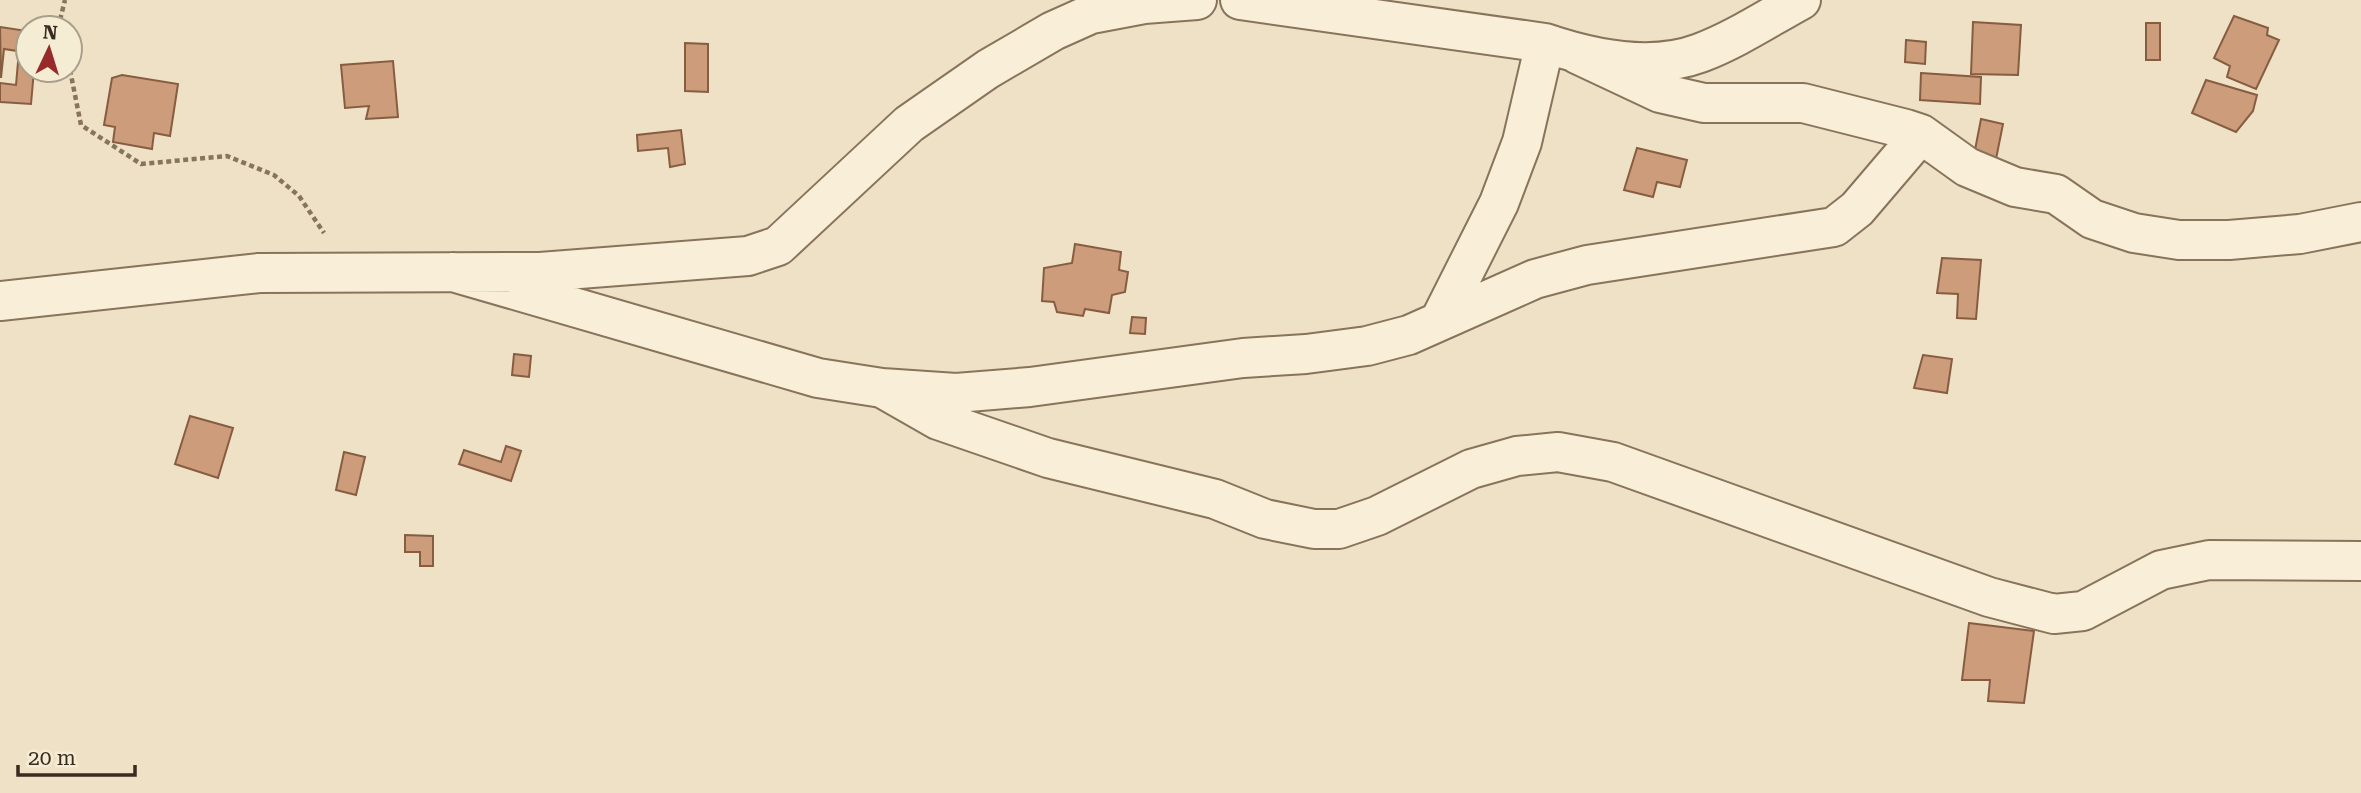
<svg xmlns="http://www.w3.org/2000/svg" width="2361" height="793" font-family="'Roboto Serif',serif">
  <rect width="100%" height="100%" fill="#eee1c5"/>
  <path fill="#cc9c7b" stroke="#875d41" stroke-width="2" d="M2234 16 2268 28 2267 35 2279 40 2256 89 2227 77 2230 66 2214 58Z
    M1973 22 2021 25 2018 75 1971 74Z
    M2146 23H2160V60H2146Z
    M0 27 27 31 24 52 4 49 1 78Z
    M1906 40 1926 42 1925 64 1905 62Z
    M685 43 708 44V92L685 91Z
    M393 61 398 117 366 119 369 106 345 108 341 65Z
    M18 62 28 63V70H34L31 104 0 102V83L16 85Z
    M1921 73 1981 77 1980 104 1920 100Z
    M122 75 178 84 170 136 154 133 152 149 113 142 115 127 104 125 112 78Z
    M2206 80 2257 95 2253 111 2236 132 2192 113Z
    M1981 119 2003 124 1996 159 1974 155Z
    M681 130 685 164 670 167 668 148 638 151 637 135Z
    M1637 148 1687 160 1680 187 1657 182 1653 197 1624 190Z
    M1075 244 1121 252 1119 270 1128 272 1125 292 1112 295 1109 313 1085 309 1083 316 1057 312 1054 302 1042 301 1044 268 1072 263Z
    M1942 258 1981 260 1976 319 1957 318 1958 294 1937 293Z
    M1132 317 1146 318 1145 334 1130 333Z
    M514 354 531 356 529 377 512 375Z
    M1923 355 1952 359 1947 393 1914 388Z
    M190 416 233 428 218 478 175 464Z
    M506 446 521 451 511 481 459 464 464 450 501 462Z
    M344 452 365 457 356 495 336 490Z
    M405 535 433 536V566H420V552H405Z
    M1969 623 2034 631 2024 703 1988 701 1990 680H1962Z"/>
  <g fill="none" stroke-linecap="round" stroke-linejoin="round">
    <g stroke="#88735b" stroke-width="42">
      <path id="street" d="M1240 0 1545 43C1592 59 1652 71 1700 53 1735 40 1768 18 1801 0
        M1577 54 1660 93 1704 103H1803L1906 129 1921 134 1967 167 2015 187 2056 194 2092 219 2134 233 2179 240H2229L2300 234 2361 222
        M453 272 818 378 882 388 956 393 1030 387 1243 358 1306 354 1367 346 1409 335 1535 279 1587 265 1834 227 1857 209 1921 134
        M0 301 259 273 540 272 748 256 778 246 909 124 988 69 1053 31 1091 14 1144 4 1197 0
        M1440 320 1499 203 1522 142 1545 43
        M882 388 938 420 1048 458 1215 499 1265 519 1314 529H1339L1377 516 1471 469 1517 456 1558 452 1613 462 1989 597 2054 614 2083 611 2161 570 2209 560 2361 561"/>
    </g>
    <path stroke="#88735b" stroke-width="4.5" stroke-dasharray="5 3.5" stroke-linecap="butt" d="M58 28 65 0
      M70 70 81 125 141 164 227 156 274 175 299 196 324 233"/>
    <use href="#street" stroke="#f9efd8" stroke-width="38"/>
  </g>
  <g transform="translate(49 49) rotate(4)"><circle r="33" fill="#f5ecd4" stroke="#aa9f8c" stroke-width="2"/>
  <path d="M0-5L12 26L0 18L-12 26Z" fill="#972b2c"/>
  <text y="-10" font-size="19" font-weight="bold" text-anchor="middle" fill="#392b1f">N</text>
  </g>
  <path d="M18 765v10h117v-10" fill="none" stroke="#392b1f" stroke-width="3.5"/>
  <text x="28" y="765" font-size="21" fill="#392b1f" stroke="#f5ecd4" stroke-width="5" paint-order="stroke">20 m</text>
</svg>
